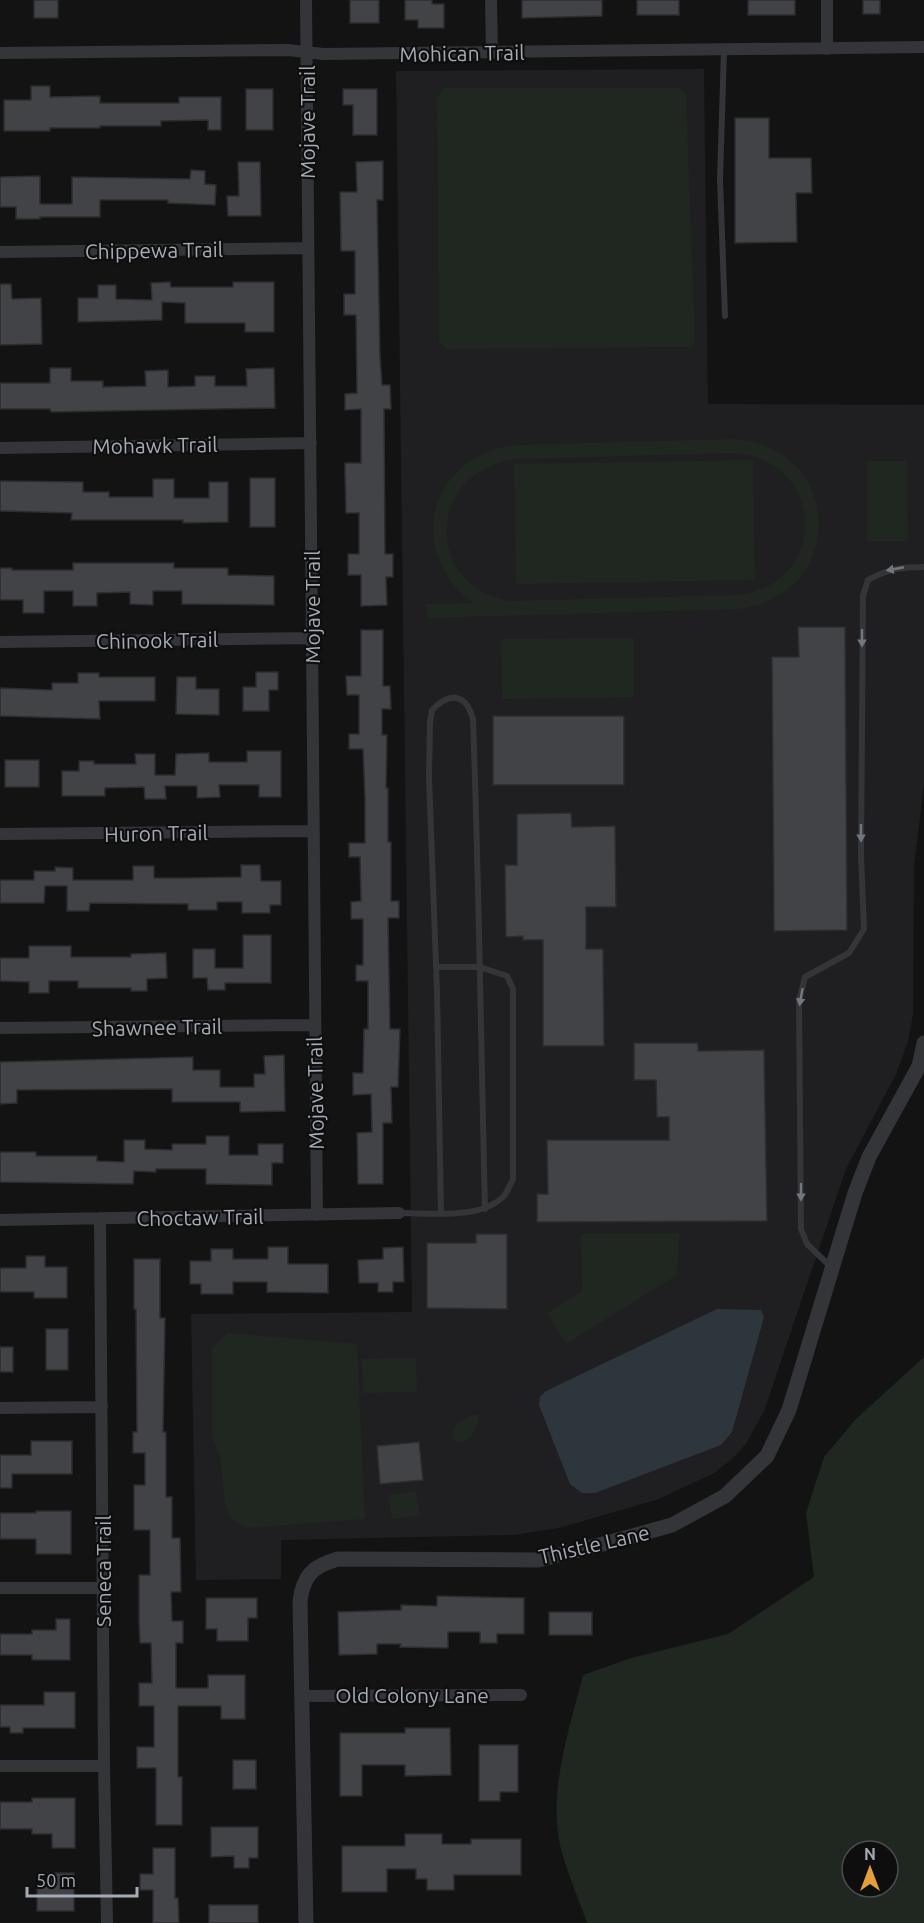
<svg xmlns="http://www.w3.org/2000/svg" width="924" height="1923" font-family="Ubuntu,sans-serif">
	<rect width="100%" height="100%" fill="#131314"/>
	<path fill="#1f1f21" d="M704,69L708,404L924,405V784L914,866L913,1014L908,1042L896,1074L846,1169L764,1411L746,1444L731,1460L714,1473L659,1499L559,1528L514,1535L281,1540V1579L196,1580L191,1314L412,1312L396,71Z"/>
	<path fill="#1f2720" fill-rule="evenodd" d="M444,88H678L686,94L695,342L689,347L446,349L439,341L437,97Z
		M731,439C844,443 850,597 737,609L427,618V604L473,603C404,552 429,455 515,445ZM732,453C826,457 831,585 737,595L509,601C422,584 427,471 516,459Z
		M753,460L755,580L516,584L514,464Z
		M867,461H907L908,541H867Z
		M634,638V697L502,699L501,639Z
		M679,1233L677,1275L566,1344L547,1313L582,1291L581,1234Z
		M228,1333L357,1344L365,1519L247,1528L231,1518L225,1504L220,1457L214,1441L212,1430V1347Z
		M924,1357V1923H587C579,1900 569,1877 562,1853C546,1796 569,1731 583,1675L631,1658L728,1634L814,1577L806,1513L824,1457L856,1419ZM852,1851H888V1887H852Z
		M416,1358L417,1392L363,1393L362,1359Z
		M472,1415H477L479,1419L471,1438L459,1443L453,1440C451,1425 460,1421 472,1415Z
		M416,1491L420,1515L392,1519L388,1495Z"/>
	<path fill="#2d363c" d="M717,1309L761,1310L764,1317L732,1432L721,1445L595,1493H582L570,1484L539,1405L540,1397L546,1391Z"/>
	<path fill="#424347" stroke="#2d2d30" stroke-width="1.5" d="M34,0H58V18H34Z
		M350,0H379V23H350Z
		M405,0H432V4H444V28H418V20H405Z
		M522,0H602V16L522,18Z
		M637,0H679V15H637Z
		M748,0H795V15H748Z
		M863,0H880V14H863Z
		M31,86H50V97L100,96V103H179V97H221V130H208V120L161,121V126H100V128H50V131H4V100H31Z
		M246,89H273V130H246Z
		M343,89H377V135H353V105H343Z
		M735,118H769V158H811L812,193H796L797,242L735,243Z
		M383,161V200H377L380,356L382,385H390L391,409H384L385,554H393V577H386L387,605L361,606V575H348V554H359V513H346L345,473V463H361V409L345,410V394L357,393L356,315H344V294H355V251H341L340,192H357L356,162Z
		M238,162H260L261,216H228L227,196H239Z
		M191,170L205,171V184L216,185L215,205L168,203V200H100V217H40V219H16V207H0V177L40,176V204H72V177L190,179Z
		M170,282L171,287H233V282H274V332H245V323H185V303L162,302V320L78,322V298H98V285H116V299L152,300L151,283Z
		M0,284H11L12,299L41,298L42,344L0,345Z
		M50,368H71V381H103V387L146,386L145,371L168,370V387L195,386V376H215V386H247L246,369L274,368L275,408L51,412L50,409H0V383H50Z
		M250,478H275V527H250Z
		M153,479H174V498H209V482H228V522L183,523V520H71L72,513L0,511V481L83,482V492H109V497H153Z
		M73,563H174V568H228V575L274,576V605L182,604V591H153V605L130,604V592L97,593V606H73V591H44V613H23V600H0V568H12V570H73Z
		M798,627H845L847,930L774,931L772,657H799Z
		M361,630H383V686H390L391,709H382V735H387L386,788H388V842H391V901H399V918H388L390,1029H400L398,1087H391L392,1123H383V1184H358L357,1133L372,1132L371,1094L353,1095V1073H363L364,1029H368V981H356V965H363V919H351V902L361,901L360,857H349V843H365V798L363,749H349V734H359V695H347L346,676H361Z
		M256,672H278V690H269V711H243V687H256Z
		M78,673H99V677H155V701H99L100,719L0,716V688L52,690V683H78Z
		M177,677H196V689H219V715L176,714Z
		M493,716H624V785H493Z
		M247,751H281V797H259V785H219L220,797L197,798V786H165L166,799H145L144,787L105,788V796H62V771H79V761H94V764H136L135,754H155V775H175L176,754L209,753V762H247Z
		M5,760H39V787H5Z
		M571,813L572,827L615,826L616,907H586V949H603L604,1046H543V940H523V936L506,937L505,865H517V814Z
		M241,865H260L261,881H281V905H270V913H242V902H217V910H188V904L90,903L89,911H67V886H45L44,903H0V880H34V871H55V867L73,868V880H133V866H154V878H188L241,877Z
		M243,935H271V983H225V990H208L207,978H193V949H215V968H243Z
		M29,946H71V957H131V954L166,953L167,978L147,979V991H131V988H78V981H49V993H29V982L0,981V958H29Z
		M634,1043H698V1051L764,1050L767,1221L537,1222V1194H548L547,1140H669V1117H657L656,1080H634Z
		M284,1055L285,1111L240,1112V1102H172V1089L17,1090V1103L0,1104V1062L193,1057V1070H220V1087H254V1074H265L264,1056Z
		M206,1136H229V1155H258V1144H283V1163H272V1185L206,1184V1169H156V1172L134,1171L133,1184L0,1182V1152H36V1156H97V1161L124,1162V1140H145V1149L172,1150V1144H206Z
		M476,1234H507V1309L427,1308V1243H476Z
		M268,1247H288V1264H328V1293L267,1292V1282H233V1294H201V1284H190V1261H211V1249H233V1259H268Z
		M403,1247L404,1282H393V1292H378V1283H359L358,1260L383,1259V1248Z
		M26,1256H45V1267H67V1298H34V1292H0V1268H26Z
		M134,1259H160V1318H165L163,1432H166V1497H172V1538H180L181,1592H171L172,1621H183V1643H176V1688H208V1675H245V1719H221V1706H178V1777H182V1825H156V1768H137V1747H154V1706H139V1683H152L151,1643H140L139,1621V1575H150V1530H134V1485H145V1453H133V1432H137L136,1309H134Z
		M46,1329H68V1370H46Z
		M0,1347H13V1372H0Z
		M31,1441H72V1474H12V1488H0V1455H31Z
		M419,1442L423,1480L380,1484L377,1446Z
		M36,1511H71V1554H36V1539H0V1513H36Z
		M437,1596L524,1598V1634H497V1643H480V1632H448V1648L400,1647L401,1644H377V1654L339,1655L338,1612L401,1610V1605L437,1606Z
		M206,1598H257V1618H248V1641H217V1629H206Z
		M549,1612H592V1635H549Z
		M56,1619H70V1660H32V1655H0V1634H32V1630H56Z
		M44,1692H75V1728H23V1733H10V1727H0V1705H44Z
		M405,1728H450L451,1775L405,1776V1765H362V1796H340V1733H405Z
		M479,1745H518V1792H500V1801H479Z
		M233,1760H256V1789H233Z
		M32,1798H75V1848H52V1834H32V1829H0V1802H32Z
		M211,1827H258V1858H249V1868H234V1856L211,1857Z
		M405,1834H442V1844H471V1839H521V1875H454V1890H427V1879H416V1869H387V1892H342V1846H405Z
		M153,1848H175V1898H178L179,1923H153V1890H140V1874H153Z
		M48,1873H74V1911H37V1886H48Z
		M209,1905H258V1923H209Z"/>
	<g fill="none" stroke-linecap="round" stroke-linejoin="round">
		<path stroke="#343539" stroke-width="6" d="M724,50L720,179L725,316
			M399,1213C430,1213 481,1220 504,1196C507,1192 510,1185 513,1179V989L507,976L480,967H436
			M441,1213L437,991L429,777L430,722L432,710C450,691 466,694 473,719C479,883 481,1046 485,1209
			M831,1267L807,1244L801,1229L799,1001L805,977L849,953L864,929L861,855L863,596L868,580C888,569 901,567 924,567"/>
		<path stroke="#343539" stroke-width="12" d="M306,0C312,405 312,810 317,1215
			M491,0L492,53
			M827,0V49
			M0,53L288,50L323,54L924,47
			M0,252L308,248
			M0,448L311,443
			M0,642L313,638
			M0,834L312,831
			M0,1028L314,1025
			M100,1218L104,1766L107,1923
			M0,1220L399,1213
			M0,1408L102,1407
			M0,1588H103
			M302,1696L521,1695
			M0,1766H104"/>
		<path stroke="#343539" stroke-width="15" d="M306,1923L300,1602C303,1575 313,1566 338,1559L538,1560L607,1543L672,1525L725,1496L767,1456L789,1410L855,1193L869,1157L919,1066L924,1043"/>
	</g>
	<defs><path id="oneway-solid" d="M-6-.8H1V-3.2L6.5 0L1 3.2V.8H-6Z" transform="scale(1.5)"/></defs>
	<g fill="#72767d">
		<use href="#oneway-solid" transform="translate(895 569) rotate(169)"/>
		<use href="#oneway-solid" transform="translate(862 638) rotate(90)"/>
		<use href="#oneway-solid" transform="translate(861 833) rotate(90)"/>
		<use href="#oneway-solid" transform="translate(801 997) rotate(100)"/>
		<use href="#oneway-solid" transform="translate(801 1192) rotate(90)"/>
	</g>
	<g text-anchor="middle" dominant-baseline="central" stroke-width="4.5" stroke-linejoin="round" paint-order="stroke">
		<g font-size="21" fill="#a5abb4" stroke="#0e0e0f">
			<text transform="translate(462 53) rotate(-1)">Mohican Trail</text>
			<text transform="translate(307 122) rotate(-90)">Mojave Trail</text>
			<text transform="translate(154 250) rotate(-1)">Chippewa Trail</text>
			<text transform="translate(155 445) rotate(-1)">Mohawk Trail</text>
			<text transform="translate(312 607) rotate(-90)">Mojave Trail</text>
			<text transform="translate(157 640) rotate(-1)">Chinook Trail</text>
			<text transform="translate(156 833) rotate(-1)">Huron Trail</text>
			<text transform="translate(157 1027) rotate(-1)">Shawnee Trail</text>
			<text transform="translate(315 1093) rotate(-91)">Mojave Trail</text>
			<text transform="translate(200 1217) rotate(-1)">Choctaw Trail</text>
			<text transform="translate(594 1544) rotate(-13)">Thistle Lane</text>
			<text transform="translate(103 1571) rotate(-90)">Seneca Trail</text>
			<text x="412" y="1695">Old Colony Lane</text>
		</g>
	</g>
	<g transform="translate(870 1869)"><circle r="28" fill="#0e0e0f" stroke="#4a4d51" stroke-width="1.5"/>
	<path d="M0-4.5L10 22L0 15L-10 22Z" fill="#e59f3a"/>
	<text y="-9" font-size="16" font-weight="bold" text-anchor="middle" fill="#a5abb4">N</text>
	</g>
	<path d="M27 1887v9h110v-9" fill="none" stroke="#a5abb4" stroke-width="3"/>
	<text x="36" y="1887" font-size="18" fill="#a5abb4" stroke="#0e0e0f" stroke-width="4.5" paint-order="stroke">50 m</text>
</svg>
